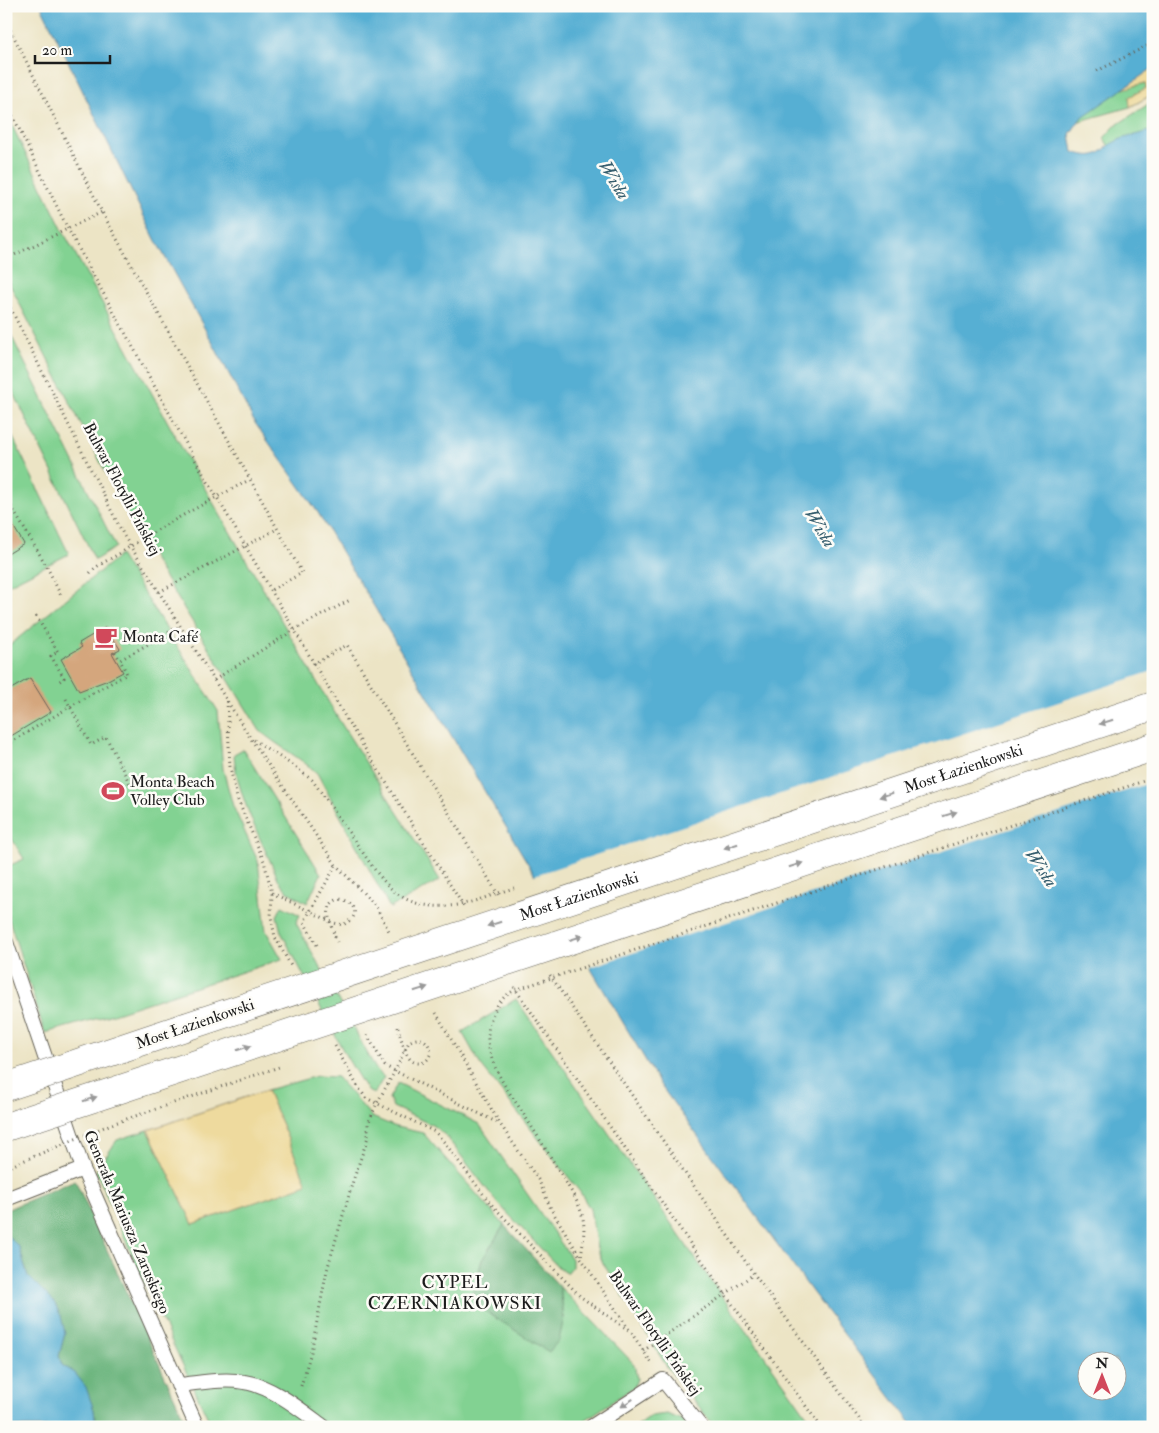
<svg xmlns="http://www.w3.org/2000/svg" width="1159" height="1433" font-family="'IM FELL Double Pica',serif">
	<rect width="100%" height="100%" fill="#fdfcf7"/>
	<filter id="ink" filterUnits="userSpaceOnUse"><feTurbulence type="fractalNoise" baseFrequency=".02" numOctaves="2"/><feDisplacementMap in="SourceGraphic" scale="10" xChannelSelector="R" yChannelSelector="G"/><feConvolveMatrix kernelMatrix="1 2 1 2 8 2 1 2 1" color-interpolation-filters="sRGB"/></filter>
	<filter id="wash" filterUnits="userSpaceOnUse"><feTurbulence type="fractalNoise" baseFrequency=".0096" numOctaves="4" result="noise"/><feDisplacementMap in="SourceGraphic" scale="20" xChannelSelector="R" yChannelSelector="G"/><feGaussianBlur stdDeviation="1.12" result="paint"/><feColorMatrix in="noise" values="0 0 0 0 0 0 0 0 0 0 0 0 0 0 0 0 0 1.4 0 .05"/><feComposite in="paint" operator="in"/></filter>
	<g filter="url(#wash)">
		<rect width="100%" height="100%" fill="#ece4c5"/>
		<path fill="#82d292" stroke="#4f7757" d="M1153,62V94L1130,107L1066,125Z
			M1153,101V146L1119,140L1109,147L1104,138L1115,126Z
			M6,113L64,233L189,461L339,720L440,880L390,908L317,773C299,757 278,746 260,731L133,526L6,277Z
			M6,325L116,547L95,560L6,377Z
			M6,423L69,554L6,586Z
			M120,555L218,711L223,769L233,806L258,861L266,931L282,959L113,1014L45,1033L6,910V867L24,859L6,829V648Z
			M243,749L321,874L307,903L288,892L279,881C263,843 236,795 234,754Z
			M282,906L300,915L296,923L377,1071L384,1077L374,1094L367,1091L346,1056L281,932L277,916Z
			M516,999L704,1271L815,1427H715L667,1367L603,1263L597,1248L590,1209L580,1192L480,1064L462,1032Z
			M317,1076L337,1077L372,1117L396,1127L423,1133L504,1225L482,1260L472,1296L564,1318L560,1287L634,1364L637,1379L634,1387L575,1427H212L140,1274L96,1171L117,1140L148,1130L193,1224L307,1184L267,1090Z
			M398,1083L479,1124L572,1259V1267L567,1273L560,1269L496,1201L445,1135L432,1125L393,1107L389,1098Z
			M667,1414L682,1420L691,1427H634L651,1416Z"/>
		<path fill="#69b47c" stroke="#42684c" d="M75,1180L188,1427H96L94,1410L75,1373L62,1365L59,1356L65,1333L36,1285L28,1276L19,1247L6,1234V1210Z
			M504,1225L560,1287L564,1318L559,1340L549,1352L480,1308L472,1296L482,1260Z"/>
		<path fill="#eeda9e" stroke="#857b5d" d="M1153,62V94L1130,107L1129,97L1146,88L1145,83L1080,101Z
			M267,1090L307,1184L193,1224L148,1130Z"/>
		<path fill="#56afd3" stroke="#396678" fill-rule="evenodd" d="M41,6H1153V68L1081,118L1070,134L1073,152C1104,162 1098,148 1121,139C1130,136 1140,134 1149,131L1153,132V1427H914L813,1293L661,1086L317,511L255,423L211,340L155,239ZM1086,1360H1116V1390H1086Z
			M6,1234L19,1247L28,1276L54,1302L61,1316L65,1333L59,1356L62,1365L75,1373L86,1387L94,1410L96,1427H6Z"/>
		<path fill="#ece4c5" d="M1153,671V782L587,968L532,876Z"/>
		<g id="blocks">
			<path fill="#d4a67d" d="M6,514L24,544L6,555Z
				M106,627L120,649L112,653L123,672L108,680L79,691L61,659L82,647L79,643Z
				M30,678L51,712L6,739V692Z"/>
		</g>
	</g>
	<g filter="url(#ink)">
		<use href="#blocks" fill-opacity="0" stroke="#656257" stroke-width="1"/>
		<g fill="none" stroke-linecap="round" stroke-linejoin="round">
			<defs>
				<path id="service" d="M6,942L83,1169L197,1427
					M6,1199L83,1169
					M178,1385C200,1383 223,1378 244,1382C272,1386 301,1410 324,1427
					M591,1427L663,1380L701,1427"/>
				<path id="primary" d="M69,1066L185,1027
					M6,1127L27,1120"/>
			</defs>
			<use href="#service" stroke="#656257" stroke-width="16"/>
			<use href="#primary" stroke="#656257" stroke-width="29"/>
			<path stroke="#656257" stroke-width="3" stroke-dasharray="1 4" stroke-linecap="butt" d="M6,21L102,212L302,573L271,590
				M1097,71L1153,43
				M6,102L68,229L194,458L347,720L464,907
				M6,259L102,212
				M6,299L124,536L251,739L336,865L375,905L389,931
				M6,498L46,565L61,596
				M90,573C99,563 110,560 122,552C162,525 206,503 249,480
				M159,592L277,529
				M36,616L58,652L51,656L64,678L57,683
				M115,652L120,660L180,626
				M313,664L347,645L499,896
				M214,680L294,630L350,600
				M66,699L91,745L106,737L137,798
				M227,701L230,767L237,798L264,861L272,893L271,917L275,937L291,966
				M254,740L295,767L312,780L326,799
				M6,745L93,693
				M272,893L334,923L343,925L352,919
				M335,937L337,942
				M317,945L304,922L336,865
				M550,975L754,1274L865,1427
				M514,987L725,1294L821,1427
				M436,1013L500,1124L539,1181L551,1209L581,1258L653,1365
				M398,1027L400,1035
				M367,1035L385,1066L500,1124
				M335,1046L358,1087L366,1098L435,1132L445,1143L490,1203L581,1297L628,1330
				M574,1196C588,1222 584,1230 581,1258
				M643,1351L754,1274
				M301,1386L311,1352L327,1270L353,1181L368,1137V1124L377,1103L395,1071L409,1042C420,1035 429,1040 431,1053"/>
			<use href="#service" stroke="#fff" stroke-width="14"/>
			<use href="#primary" stroke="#fff" stroke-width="28"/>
			<defs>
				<g id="primary-bridge">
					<path id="s1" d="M185,1027L1153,706"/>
					<path d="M6,1087L69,1066"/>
					<path d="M27,1120L1153,747"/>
				</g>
			</defs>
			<use href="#primary-bridge" stroke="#656257" stroke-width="29" stroke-linecap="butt"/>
			<path stroke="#656257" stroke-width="3" stroke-dasharray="1 4" stroke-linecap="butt" d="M93,693L127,674L120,660
				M326,799C338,816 349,833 361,850C385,885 400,909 448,906C470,905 493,894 514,888
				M335,937C331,924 321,905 339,899C350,900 359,909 352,919
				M400,1035C404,1046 407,1068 424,1062C428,1060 429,1057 431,1053
				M6,1168L109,1125L279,1067
				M574,1196C559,1171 544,1146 528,1121C509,1090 475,1053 493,1014C498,1002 504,996 515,990L1153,778"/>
			<use href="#primary-bridge" stroke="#fff" stroke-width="28"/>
		</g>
		<defs><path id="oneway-solid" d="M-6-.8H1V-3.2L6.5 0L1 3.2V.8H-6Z" transform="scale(1.25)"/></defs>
		<g fill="#999">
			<use href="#oneway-solid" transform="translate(1106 722) rotate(162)"/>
			<use href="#oneway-solid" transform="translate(886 795) rotate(162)"/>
			<use href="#oneway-solid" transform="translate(950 814) rotate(-18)"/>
			<use href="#oneway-solid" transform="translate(731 846) rotate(162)"/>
			<use href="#oneway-solid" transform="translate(796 865) rotate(-18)"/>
			<use href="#oneway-solid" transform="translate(494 924) rotate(162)"/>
			<use href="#oneway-solid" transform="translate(576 938) rotate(-18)"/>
			<use href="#oneway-solid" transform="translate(421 989) rotate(-18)"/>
			<use href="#oneway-solid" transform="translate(244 1048) rotate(-18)"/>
			<use href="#oneway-solid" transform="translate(90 1099) rotate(-18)"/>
			<use href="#oneway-solid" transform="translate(627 1403) rotate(147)"/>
		</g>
	</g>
	<defs>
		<symbol id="cafe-bare" viewBox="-9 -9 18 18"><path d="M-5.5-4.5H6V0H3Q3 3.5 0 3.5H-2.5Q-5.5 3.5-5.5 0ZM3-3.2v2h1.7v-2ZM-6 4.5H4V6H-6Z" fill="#d1495b" stroke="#fdfcf7" stroke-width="2.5" paint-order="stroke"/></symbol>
		<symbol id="stadium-bare" viewBox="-9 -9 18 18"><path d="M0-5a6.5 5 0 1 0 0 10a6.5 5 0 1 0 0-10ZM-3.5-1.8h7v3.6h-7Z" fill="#d1495b" stroke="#fdfcf7" stroke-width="2.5" paint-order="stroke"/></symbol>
	</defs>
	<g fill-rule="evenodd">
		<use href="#cafe-bare" x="90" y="621" width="32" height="32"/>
		<use href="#stadium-bare" x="97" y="775" width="32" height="32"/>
	</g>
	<g text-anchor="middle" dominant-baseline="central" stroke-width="5" stroke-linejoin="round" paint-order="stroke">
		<g font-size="16" fill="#1c1c1c" stroke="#fdfcf7">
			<text transform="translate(122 489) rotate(62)">Bulwar Flotylli Pińskiej</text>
			<text stroke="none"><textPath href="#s1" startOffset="820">Most Łazienkowski</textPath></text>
			<text stroke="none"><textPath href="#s1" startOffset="415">Most Łazienkowski</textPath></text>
			<text transform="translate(195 1024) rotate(-19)">Most Łazienkowski</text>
			<text transform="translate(127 1222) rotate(67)">Generała Mariusza Zaruskiego</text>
			<text transform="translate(655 1333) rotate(55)">Bulwar Flotylli Pińskiej</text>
		</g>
		<g font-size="16" fill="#1c1c1c" stroke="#fdfcf7" text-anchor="start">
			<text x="122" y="637">Monta Café</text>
			<text x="130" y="782">Monta Beach<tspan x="130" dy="18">Volley Club</tspan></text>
		</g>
		<g font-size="18" font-style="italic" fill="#365e6e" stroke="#fdfcf7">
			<text transform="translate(614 180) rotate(59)">Wisła</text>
			<text transform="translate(820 528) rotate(59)">Wisła</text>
			<text transform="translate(1041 868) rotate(56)">Wisła</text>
		</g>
		<g font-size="18" letter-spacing="1" fill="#1c1c1c" stroke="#fdfcf7">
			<text x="455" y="1282">CYPEL<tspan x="455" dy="21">CZERNIAKOWSKI</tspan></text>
		</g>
	</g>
	<rect width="1159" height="1433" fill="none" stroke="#fdfcf7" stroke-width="25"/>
	<g transform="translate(1102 1376)"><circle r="24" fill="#fdfcf7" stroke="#a3a29f"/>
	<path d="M0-4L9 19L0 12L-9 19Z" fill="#d1495b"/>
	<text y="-8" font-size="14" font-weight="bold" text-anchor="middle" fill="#1c1c1c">N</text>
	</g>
	<path d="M35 55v8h75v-8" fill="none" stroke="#1c1c1c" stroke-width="2.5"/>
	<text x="42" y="55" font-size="15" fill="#1c1c1c" stroke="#fdfcf7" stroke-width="4" paint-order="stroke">20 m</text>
</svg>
